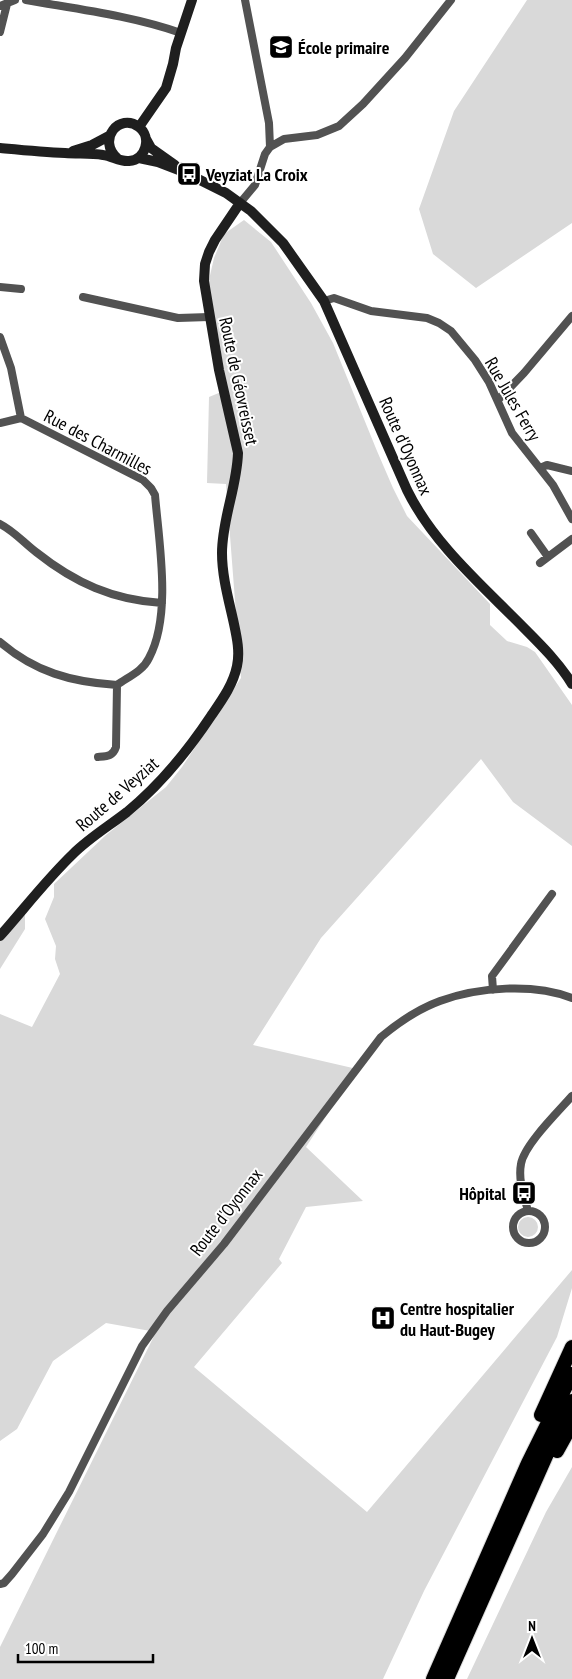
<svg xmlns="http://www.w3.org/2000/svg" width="572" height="1679" font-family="'PT Sans Narrow',sans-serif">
	<rect width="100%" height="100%" fill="#fff"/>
	<path fill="#d9d9d9" d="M527,0H572V223L476,288L433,254L419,209L454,111Z
		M244,220L271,242L311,303L333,343L377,451L393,488L407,516L490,604V625L507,641L527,647L535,652L572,705V846L513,802L481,759L321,938L253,1045L357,1069L306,1147L363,1201L306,1207L279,1259L282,1263L194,1367L367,1512L572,1270V1288L557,1337L424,1591L383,1679H0V1647L156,1332L106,1323L53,1361L17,1429L0,1441V1014L32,1027L60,974L55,959L56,946L45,919L54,897V884L106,835L166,787L182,767L241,678L226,484L207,483L209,397L226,390L219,340L208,284L214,258L224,234Z
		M25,909V929L0,969V928Z
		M518 1227a10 10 0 1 1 20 0a10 10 0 1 1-20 0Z
		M572,1467V1679H467L546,1512Z"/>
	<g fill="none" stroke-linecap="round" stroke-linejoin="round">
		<defs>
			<path id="highway" d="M541,1415L572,1347
				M557,1451L572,1424
				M433,1679L528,1463L572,1374
				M447,1679L547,1454L572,1401"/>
		</defs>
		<use href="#highway" stroke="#dbdbdb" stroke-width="16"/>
		<path stroke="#525252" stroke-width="8" d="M26,0C77,9 133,16 181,33
			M245,0L269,123L270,147
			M0,6L15,0
			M0,32L7,4
			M240,203L255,185L265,154L270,147L284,139L317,135L339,126L363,104L405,58L451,0
			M0,287L21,289
			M83,297L178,318L209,317
			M324,301L334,298L371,311L427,318L439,323L451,331L475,360L489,382L512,433L553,485L572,519
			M0,337L11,368L21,418L143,480L151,488L155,495C159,543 172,615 149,658C143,671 128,677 117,685C71,682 35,672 0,642
			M498,400L524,373L572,316
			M0,423L21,418
			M540,468L547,465L572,471
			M0,524C14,531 24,543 36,552C75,583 113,600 162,603
			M531,533L548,557
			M540,563L572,539
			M98,757C108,756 113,756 116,747L117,685
			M493,990L492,976L552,894
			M513 1227a16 16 0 1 1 32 0a16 16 0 1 1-32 0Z
			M528,1211C524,1196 518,1180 521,1164C524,1145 558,1112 572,1096
			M0,1584L4,1583L12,1574L43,1534L69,1492L142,1346L167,1311L224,1244L381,1037C399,1022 418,1009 440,1001C478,987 534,983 572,998"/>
		<path stroke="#1f1f1f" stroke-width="10" d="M139,127L166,88L173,64L176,48L192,0
			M146,139L151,148L175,165
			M0,148C22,150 43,152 65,153C78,154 91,153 103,155C112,156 120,162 129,161C146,160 152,137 139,127C119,112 97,140 117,158
			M73,151L92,145L109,136
			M139,158L158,162L184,172L226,193L251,211L283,243L324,301L407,490C434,545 483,586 525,629C542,646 559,663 572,684
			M0,936C24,909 47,879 73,854C89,838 109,826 127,812C160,785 187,752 211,716C222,700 233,685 237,666C240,652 237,638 234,624C229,601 222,577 222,553C222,519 237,487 238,453L219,370L204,281L205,264L209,252L215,240L240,203"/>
		<use href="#highway" stroke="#000" stroke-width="14"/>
	</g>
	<defs>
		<symbol id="school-square" viewBox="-11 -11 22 22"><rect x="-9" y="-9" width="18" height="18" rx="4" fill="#000" stroke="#fff"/><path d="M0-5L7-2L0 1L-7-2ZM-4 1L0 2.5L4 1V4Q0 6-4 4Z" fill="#fff"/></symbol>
		<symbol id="bus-square" viewBox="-11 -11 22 22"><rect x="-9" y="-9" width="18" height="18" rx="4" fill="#000" stroke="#fff"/><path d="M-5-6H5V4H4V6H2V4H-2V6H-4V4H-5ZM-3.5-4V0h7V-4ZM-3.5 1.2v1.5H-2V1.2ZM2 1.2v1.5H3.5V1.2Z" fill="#fff"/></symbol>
		<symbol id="hospital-square" viewBox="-11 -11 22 22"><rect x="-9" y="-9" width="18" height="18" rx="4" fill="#000" stroke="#fff"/><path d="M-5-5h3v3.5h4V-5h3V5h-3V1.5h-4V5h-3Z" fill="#fff"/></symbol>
	</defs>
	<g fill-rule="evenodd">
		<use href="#school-square" x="267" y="33" width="28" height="28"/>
		<use href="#bus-square" x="175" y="160" width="28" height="28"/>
		<use href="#bus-square" x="510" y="1179" width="28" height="28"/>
		<use href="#hospital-square" x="369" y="1304" width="28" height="28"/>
	</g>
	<g text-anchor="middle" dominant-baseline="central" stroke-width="4" stroke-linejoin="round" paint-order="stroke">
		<g font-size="18" font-weight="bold" fill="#000" stroke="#fff" text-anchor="start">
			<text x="298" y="47">École primaire</text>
			<text x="206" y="174">Veyziat La Croix</text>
			<text x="506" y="1193" text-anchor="end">Hôpital</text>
			<text x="400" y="1308">Centre hospitalier<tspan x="400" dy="21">du Haut-Bugey</tspan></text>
		</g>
		<g font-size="18" fill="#000" stroke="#fff">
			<text transform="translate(239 381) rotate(78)">Route de Géovreisset</text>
			<text transform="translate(513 399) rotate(60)">Rue Jules Ferry</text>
			<text transform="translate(98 442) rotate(28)">Rue des Charmilles</text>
			<text transform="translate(406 446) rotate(66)">Route d'Oyonnax</text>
			<text transform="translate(117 794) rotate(-41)">Route de Veyziat</text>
			<text transform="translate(226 1212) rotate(-52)">Route d'Oyonnax</text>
		</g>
	</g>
	<g transform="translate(532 1639)" stroke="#ffffff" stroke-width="4" paint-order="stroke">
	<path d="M0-4L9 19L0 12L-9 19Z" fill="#000000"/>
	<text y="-8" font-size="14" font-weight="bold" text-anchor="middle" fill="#000000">N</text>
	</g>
	<path d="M18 1654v8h135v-8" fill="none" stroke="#000000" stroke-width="2.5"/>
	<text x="25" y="1654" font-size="15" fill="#000000" stroke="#ffffff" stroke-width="4" paint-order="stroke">100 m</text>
</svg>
